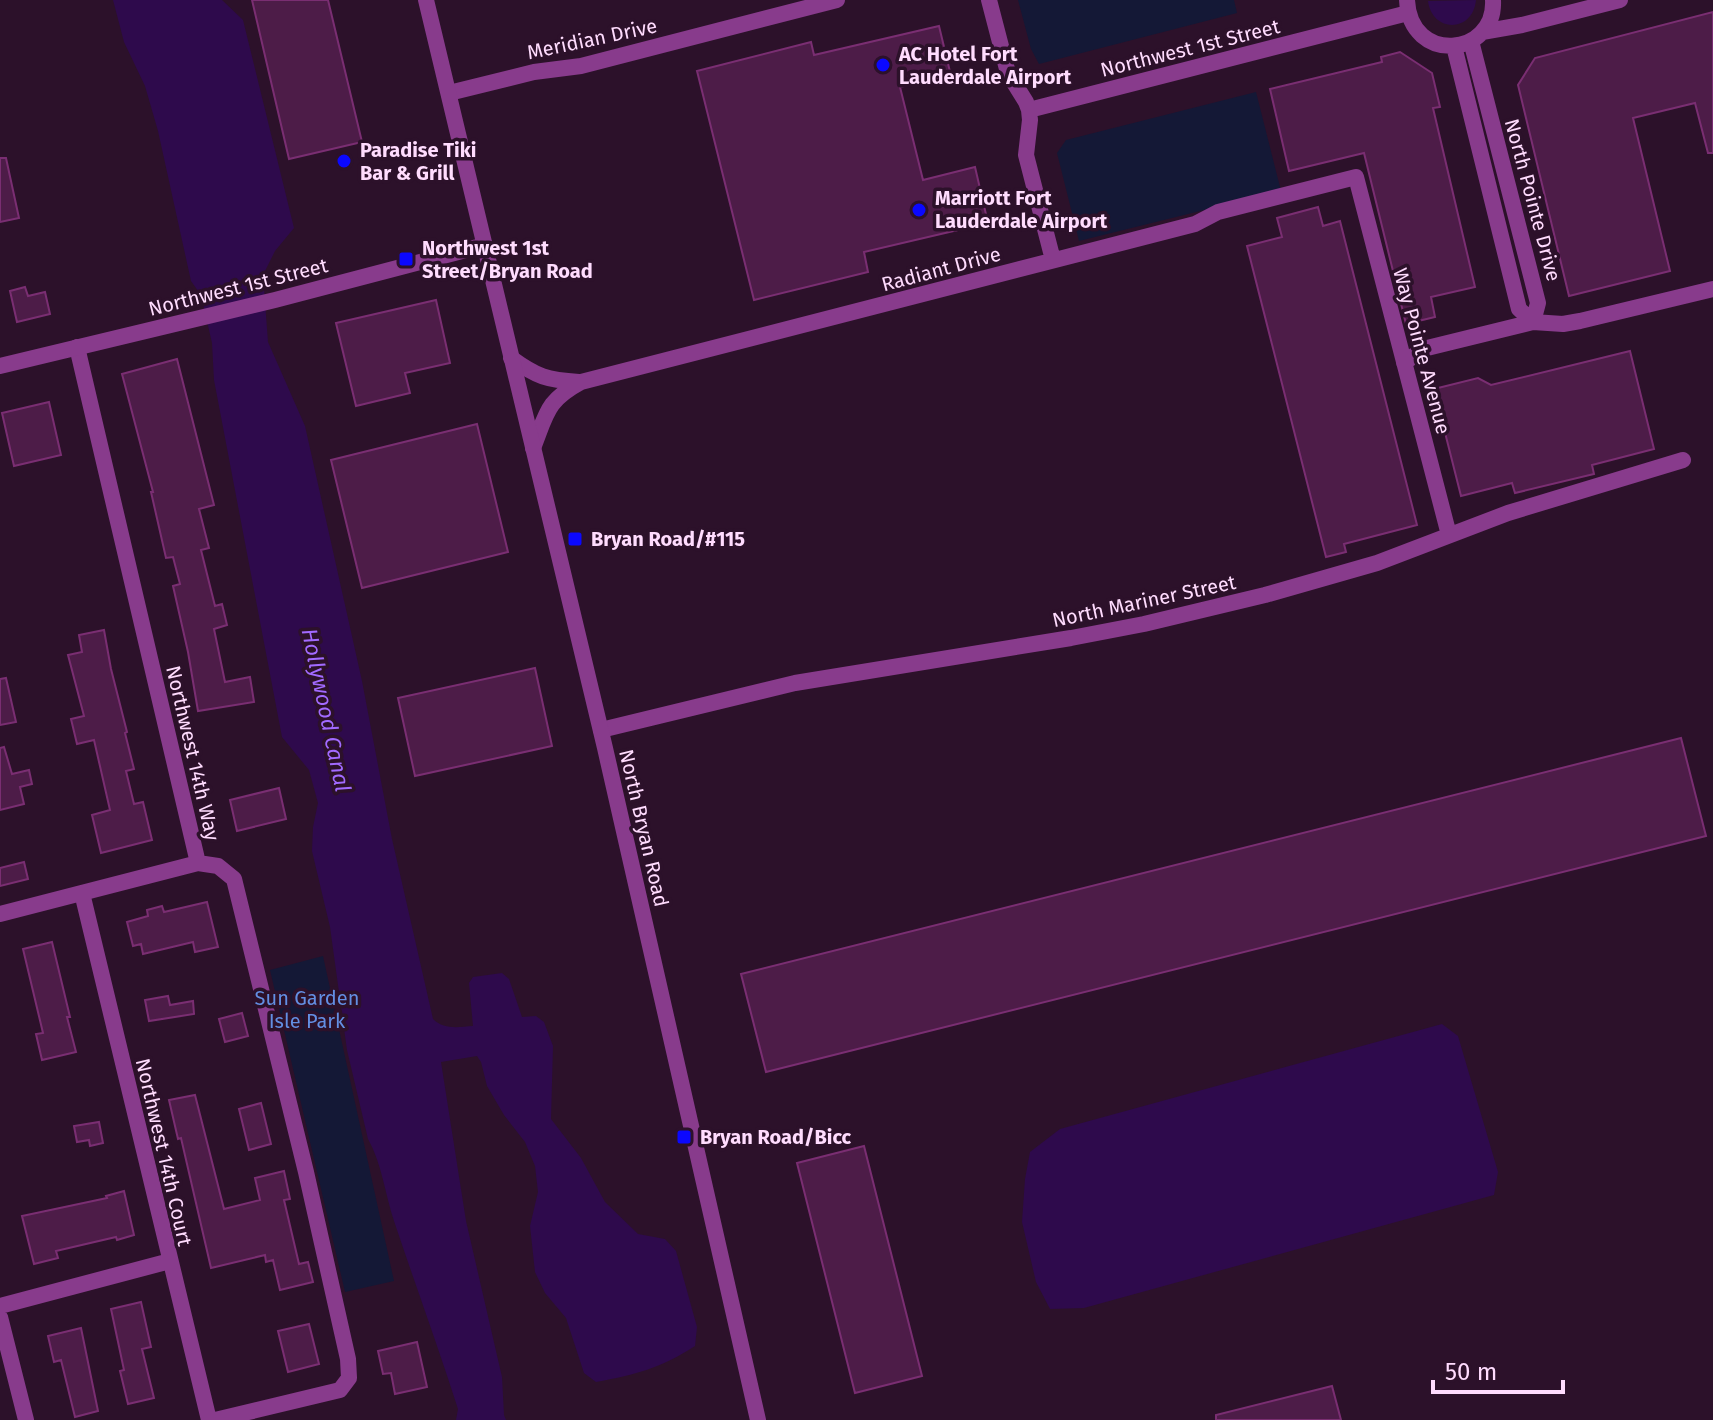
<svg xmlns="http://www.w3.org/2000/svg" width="1713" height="1420" font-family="'Fira Sans',sans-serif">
	<rect width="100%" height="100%" fill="#2c112a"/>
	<path fill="#141836" d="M1018,0H1234L1237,13L1039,64L1031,49Z
		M1256,92L1281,191L1079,241L1057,153L1066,140Z
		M323,956L394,1281L345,1292L270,970Z"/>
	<path fill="#2e0a4c" d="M113,0H222L243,20L294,228L275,251L263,275L268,342L305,426L362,681L392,839L433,1019C444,1030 459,1027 473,1026L469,983L473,977L502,973L509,979L522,1017L536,1016L544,1022L553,1046L551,1119L581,1158L605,1202L638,1234L665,1239L676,1251L697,1327L695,1346C661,1368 635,1375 596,1382L584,1373L566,1318L545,1293L535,1272L530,1226L538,1192L535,1166L525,1142L504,1115L487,1086L481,1062L477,1056L441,1062L466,1221L502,1377L504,1415L506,1420H456L458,1409C438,1346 415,1284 394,1221C385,1194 382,1164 368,1139L347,1050L330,927L312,851L313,827L318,803L309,770L282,737L214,380L212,343L201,295L191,281L158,131L145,86L124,42Z
		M1476,0C1473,33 1432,33 1428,1Z
		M1442,1024L1458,1036L1498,1172L1494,1195L1084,1308L1050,1309L1036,1282L1022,1222L1025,1179L1030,1152L1060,1129Z"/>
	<path fill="#4d1c48" stroke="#7a2e72" stroke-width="2" d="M252,0H328L362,142L289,159Z
		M1713,12V153H1708L1695,103L1633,118L1670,271L1569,296L1518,85L1535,58Z
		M939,26L951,76L900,87L923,180L975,167L988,223L864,252L868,272L754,300L697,71L811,42L814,55Z
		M1400,52L1432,73L1440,107L1433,108L1475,287L1431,297L1435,317L1406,324L1364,153L1289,171L1270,89L1382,62L1381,57Z
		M0,158H6L19,218L0,222Z
		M1318,207L1323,226L1340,221L1417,525L1344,544L1346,552L1326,557L1247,246L1282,237L1277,218Z
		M25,287L28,296L45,292L50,314L17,322L10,291Z
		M436,300L450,363L405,373L410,393L356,406L336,323Z
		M1630,351L1654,449L1592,465L1594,474L1515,493L1512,483L1461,496L1434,389L1478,378L1491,385Z
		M177,359L214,505L199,509L209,548L201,550L215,606L222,604L227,625L214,629L225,682L250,677L254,702L198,711L188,652L173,586L180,584L173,557L166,558L151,492H153L122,374Z
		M49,402L61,455L14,466L2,413Z
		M477,424L508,552L362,588L331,460Z
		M104,630L111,669L127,732L125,733L134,769L126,771L134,804L143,802L152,840L101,853L92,815L110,810L94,740L77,744L71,719L84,716L68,655L82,652L79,635Z
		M535,668L552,746L415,776L398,698Z
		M6,678L16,722L0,725V679Z
		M1681,738L1706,836L766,1072L741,974Z
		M4,747L12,774L29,770L32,784L20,787L24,804L0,810V748Z
		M279,788L286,819L237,831L230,800Z
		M24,862L28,879L0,886V868Z
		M207,902L218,947L195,952L193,942L143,954L141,944L133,946L127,922L148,916L147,910L162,906L164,912Z
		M52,942L70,1017H67L76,1052L42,1060L36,1034L43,1033L23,949Z
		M168,996L170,1005L193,1001L194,1014L149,1021L145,1000Z
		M242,1013L248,1036L225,1042L219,1019Z
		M195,1095L224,1209L260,1200L255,1178L284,1171L290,1199L284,1200L299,1264L308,1262L313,1282L280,1290L273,1260L266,1262L265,1255L211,1268L181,1138L178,1139L169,1100Z
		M261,1103L271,1144L249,1150L239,1109Z
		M99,1122L103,1143L90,1146L89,1140L77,1142L74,1126Z
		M864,1146L922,1376L855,1393L797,1163Z
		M124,1191L134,1235L117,1240L116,1237L56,1251L58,1258L34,1264L22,1216L107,1198L106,1196Z
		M141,1302L151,1347L142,1349L154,1398L128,1404L120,1371L124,1370L111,1309Z
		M309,1324L319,1364L288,1372L278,1331Z
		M81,1328L98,1411L75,1417L61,1360L54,1362L48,1336Z
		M417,1342L427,1387L395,1394L391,1373L383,1374L378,1351Z
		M1332,1386L1341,1420H1216V1415Z"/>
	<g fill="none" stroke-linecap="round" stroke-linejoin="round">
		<path stroke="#883b8c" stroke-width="16" d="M989,0L1008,73L1026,102L1029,110L1030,120L1026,155L1053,260
			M1407,0C1410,65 1496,57 1493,0
			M1482,32L1522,25L1620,0
			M1471,41L1538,303L1533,322
			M1454,46L1519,309L1533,322
			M449,93L534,72L581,66L837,0
			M1029,110L1408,13
			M77,347L198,863L218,866L234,879L306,1172L348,1359L349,1378L340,1390L215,1420
			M511,358C537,377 547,380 579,382
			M1404,363L1423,349L1533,322L1563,324L1580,321L1713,289
			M533,448C547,413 546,401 581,382L1195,224L1218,212L1356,177L1449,535
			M601,730L795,683L1071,638L1144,624L1265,595L1377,563L1508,513L1683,460
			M82,893L209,1420
			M0,914L198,863
			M0,1306L170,1261
			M0,1317L26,1420"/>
		<path stroke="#883b8c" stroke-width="16" d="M426,0L605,748L758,1420
			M0,366L275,300L485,245"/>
	</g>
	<g fill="#0b08ff" stroke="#2c112a" stroke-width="3">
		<circle cx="883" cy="65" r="8"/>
		<circle cx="344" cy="161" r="8"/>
		<circle cx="919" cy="210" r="8"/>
		<rect x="398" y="251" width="16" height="16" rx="4"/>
		<rect x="567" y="531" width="16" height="16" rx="4"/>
		<rect x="676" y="1129" width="16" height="16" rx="4"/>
	</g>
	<g text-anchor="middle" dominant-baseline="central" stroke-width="7" stroke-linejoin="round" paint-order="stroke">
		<g font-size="20" fill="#ffdcfe" stroke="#2c112a">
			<text transform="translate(592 39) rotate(-12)">Meridian Drive</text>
			<text transform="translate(1190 48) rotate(-14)">Northwest 1st Street</text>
			<text transform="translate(1533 200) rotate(75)">North Pointe Drive</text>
			<text transform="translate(941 269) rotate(-15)">Radiant Drive</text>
			<text transform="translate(238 287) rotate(-14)">Northwest 1st Street</text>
			<text transform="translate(1422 351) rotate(75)">Way Pointe Avenue</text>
			<text transform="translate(1144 601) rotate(-12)">North Mariner Street</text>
			<text transform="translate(193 753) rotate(77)">Northwest 14th Way</text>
			<text transform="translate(644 828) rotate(77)">North Bryan Road</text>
			<text transform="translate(164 1152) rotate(77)">Northwest 14th Court</text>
		</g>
		<g font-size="20" font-weight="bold" fill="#ffdcfe" stroke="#2c112a" text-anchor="start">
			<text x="899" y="54">AC Hotel Fort<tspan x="899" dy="23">Lauderdale Airport</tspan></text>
			<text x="360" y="150">Paradise Tiki<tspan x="360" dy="23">Bar &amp; Grill</tspan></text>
			<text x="935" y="198">Marriott Fort<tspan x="935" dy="23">Lauderdale Airport</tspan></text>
			<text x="422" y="248">Northwest 1st<tspan x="422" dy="23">Street/Bryan Road</tspan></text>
			<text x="591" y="539">Bryan Road/#115</text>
			<text x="700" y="1137">Bryan Road/Bicc</text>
		</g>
		<g font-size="20" fill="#638fe3" stroke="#2c112a">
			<text x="307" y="998">Sun Garden<tspan x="307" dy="23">Isle Park</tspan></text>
		</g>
		<g font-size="22" font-style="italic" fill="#a26aff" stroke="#2c112a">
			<text transform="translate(326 710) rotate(78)">Hollywood Canal</text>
		</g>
	</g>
	<path d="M1433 1380v12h130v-12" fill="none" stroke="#ffdcfe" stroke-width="4"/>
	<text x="1445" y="1380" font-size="24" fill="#ffdcfe" stroke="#2c112a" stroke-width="6" paint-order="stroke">50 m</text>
</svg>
